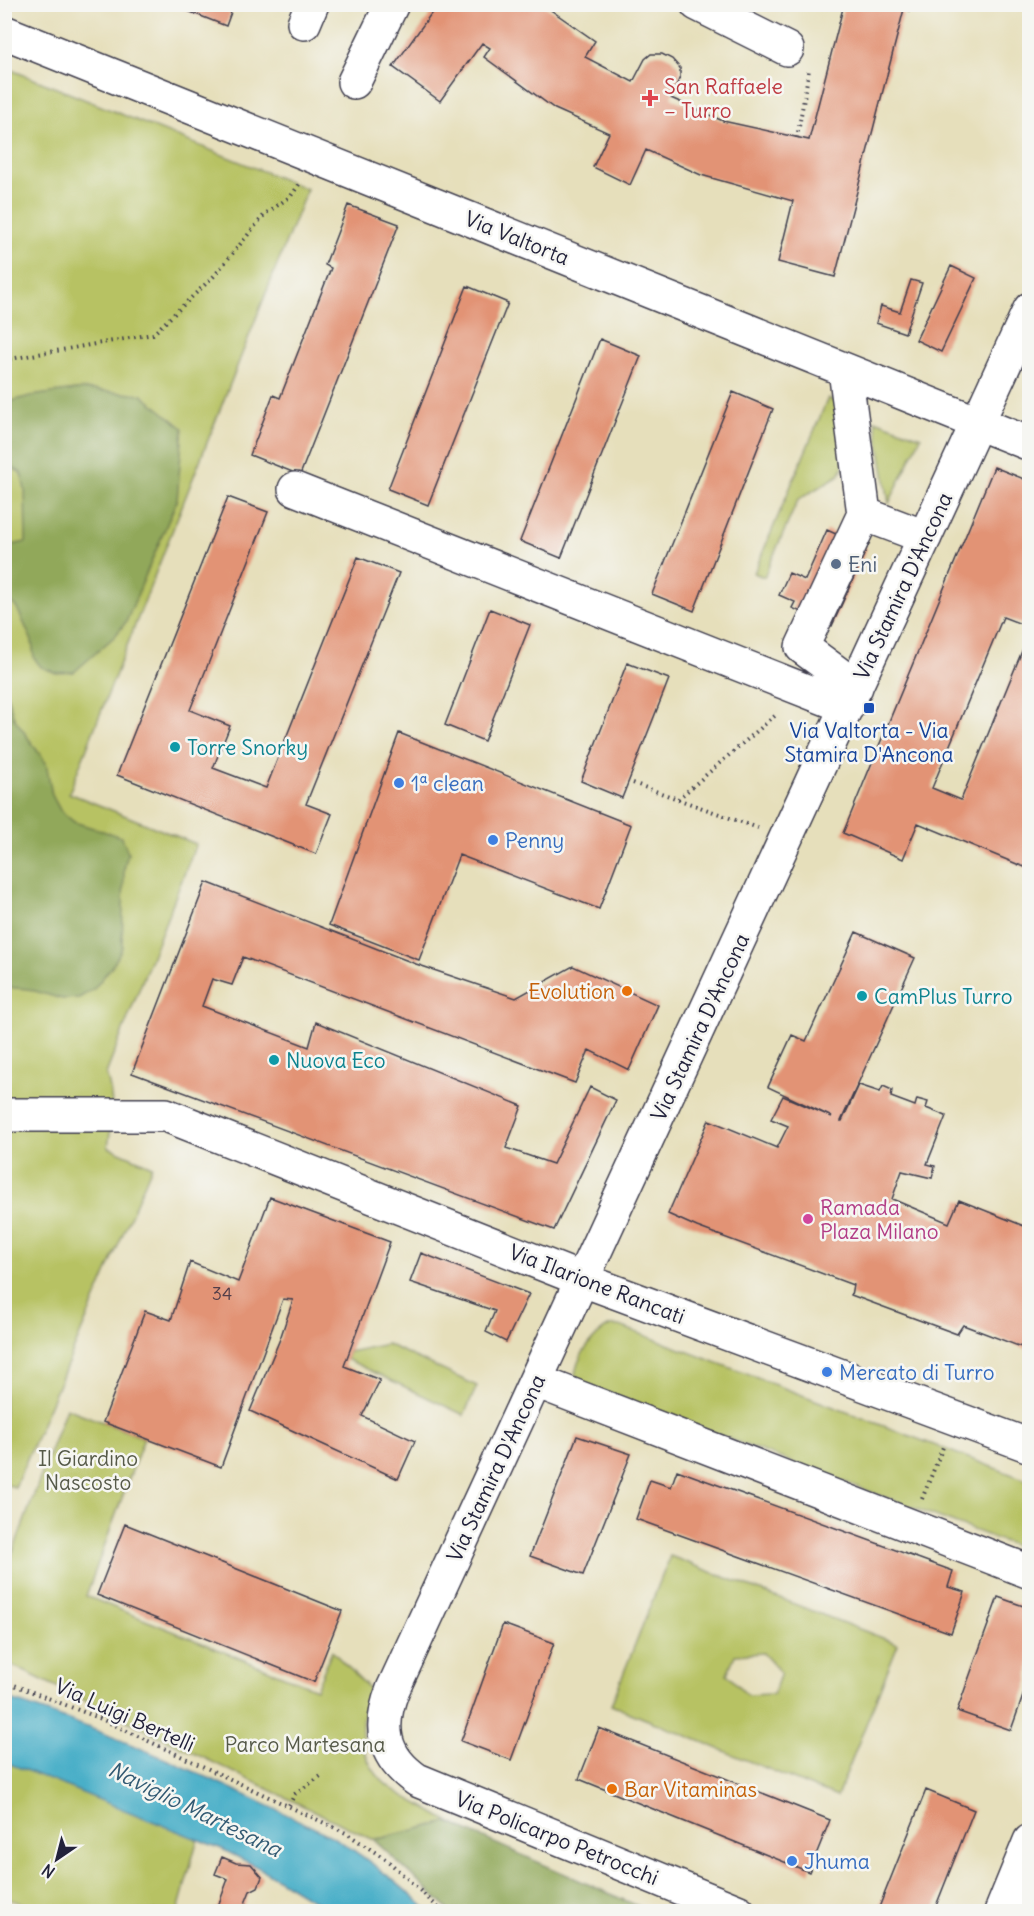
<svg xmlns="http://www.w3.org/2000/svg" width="1034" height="1916" font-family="Delius,sans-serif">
	<rect width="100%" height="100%" fill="#f6f6f2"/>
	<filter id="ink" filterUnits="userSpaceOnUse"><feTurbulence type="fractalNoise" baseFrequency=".0167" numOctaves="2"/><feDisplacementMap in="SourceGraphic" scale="12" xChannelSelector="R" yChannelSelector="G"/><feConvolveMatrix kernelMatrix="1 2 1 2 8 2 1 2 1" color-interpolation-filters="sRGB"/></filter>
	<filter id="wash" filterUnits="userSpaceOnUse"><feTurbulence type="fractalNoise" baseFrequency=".008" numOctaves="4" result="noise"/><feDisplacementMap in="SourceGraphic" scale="24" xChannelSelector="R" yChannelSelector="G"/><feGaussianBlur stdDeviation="1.35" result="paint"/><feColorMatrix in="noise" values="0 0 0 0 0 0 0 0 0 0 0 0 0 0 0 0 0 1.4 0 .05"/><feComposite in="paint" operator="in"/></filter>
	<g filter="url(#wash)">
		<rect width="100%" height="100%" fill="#e6dfbb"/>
		<path fill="#b7c264" stroke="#6c7250" stroke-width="1.5" fill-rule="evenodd" d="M4,67L307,189L69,793L196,844L106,1074C115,1099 112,1122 108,1147L152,1166L15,1487L4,1484Z
			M828,398L844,405L851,449L839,475L798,500L764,577L754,573Z
			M875,420L921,437L889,503Z
			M610,1326H620L1029,1481V1551L580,1383L575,1378C575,1358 593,1335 610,1326Z
			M387,1344L477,1386L464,1415L346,1359L349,1352Z
			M66,1408L144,1438L86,1596L316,1689L332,1651L370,1689C359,1719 357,1750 378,1776C388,1789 406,1797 420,1805C491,1848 572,1878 649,1911H450L374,1840L5,1662L4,1576Z
			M670,1556L898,1644L837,1797L611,1705ZM763,1653L781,1673L773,1694L747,1695L727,1674L735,1655Z
			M4,1758L199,1834L178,1911H45L5,1898Z"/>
		<path fill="#91a85a" stroke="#5a654a" stroke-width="1.5" d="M83,389L142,395L183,428L177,500L126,622L115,636L74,672L56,673L41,667L34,658L32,641L17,608L5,597V549L8,546L26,542L25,490L21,473L5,463V403L30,396Z
			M4,686L14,718L46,763L52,795L60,810L74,822L122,837L128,853L124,869L122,947L115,962L94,989L79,998L62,999L28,989L5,987Z
			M447,1822L649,1911H450L374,1840Z"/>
		<path fill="#49afc8" stroke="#366882" stroke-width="1.5" d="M5,1698C117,1734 225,1784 331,1836C367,1857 398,1883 429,1911H330L261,1869L222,1849L5,1762Z"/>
		<g id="blocks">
			<path fill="#e29374" d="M170,4H234L226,26Z
				M438,4H542L595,41L585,57L633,82L645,59L651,54H662L672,59L680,68V77L671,98L723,121L809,140L844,4H912L911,11L904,9L835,277L778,262L793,201L701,175L646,150L630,185L593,167L609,133L555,109L484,57L490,48L482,43L440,101L393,67Z
				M348,205L399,224L300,475L250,455L273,395L280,398L331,268L325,265Z
				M951,266L976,278L941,352L916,340Z
				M911,280L922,283L905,333L876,323L881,306L900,312Z
				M467,286L508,303L428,505L388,489Z
				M600,339L641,356L561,558L520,541Z
				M733,392L773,409L694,611L652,594Z
				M994,467L1029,481V627L1003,617L932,788L961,800L1029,634V869L918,823L903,859L843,833Z
				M228,497L268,512L190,710L230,726L213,768L266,788L358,557L399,573L306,804L332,814L316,854L117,775Z
				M827,530L867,548L832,626L792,608L795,602L779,595L789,573L805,580Z
				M490,609L530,625L484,741L445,725Z
				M627,663L669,679L622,798L581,781Z
				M399,733L631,825L599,909L459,855L419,960L329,925Z
				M206,882L416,964L516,998L573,966L658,1005L629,1070L589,1050L575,1083L243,957L232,985L212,979L202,1006L309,1047L316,1022L522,1106L506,1148L553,1164L590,1087L616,1100L554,1230L132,1073Z
				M856,932L915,958L841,1121H842L859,1085L880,1092L883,1086L892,1090L891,1097L915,1106L917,1099L928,1102L926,1108L946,1116L927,1164L935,1166L932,1178L902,1171L892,1199L949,1223L959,1200L1029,1228V1350L963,1325L957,1334L851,1295L853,1285L697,1227L668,1214L709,1120L777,1148L788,1126L771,1119L783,1096L832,1117L768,1087L792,1035L806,1041Z
				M270,1197L390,1242L344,1366L380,1380L362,1416L415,1441L398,1479L250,1411L280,1339L293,1300L283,1299L221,1467L103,1422L145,1311L171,1320L190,1262L238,1282Z
				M421,1253L529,1294L506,1342L486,1332L495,1311L410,1282Z
				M577,1436L631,1454L583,1575L530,1556Z
				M677,1470L953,1571L948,1587L965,1592L951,1633L636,1519L650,1480L671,1487Z
				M125,1524L342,1611L314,1682L97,1595Z
				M998,1597L1029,1608V1679L1011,1730L957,1711Z
				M503,1624L554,1643L511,1760L461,1741Z
				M599,1728L830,1820L809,1872L579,1779Z
				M926,1790L974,1810L934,1911H883L878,1910Z
				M222,1857L236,1863L251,1864L262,1877L258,1887L250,1891L242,1911H214L215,1908L217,1909L228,1879L215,1874Z"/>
		</g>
	</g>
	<g filter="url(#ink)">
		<use href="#blocks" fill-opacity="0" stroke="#3f3e4e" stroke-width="1.5"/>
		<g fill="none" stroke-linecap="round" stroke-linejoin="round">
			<defs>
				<path id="minor" d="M697,4L787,49
					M304,23L312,4
					M4,32L1030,444
					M354,82L392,4
					M845,370L864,514L802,647L856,687
					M295,489L847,707
					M864,514L925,537
					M4,1115H166L583,1280L1030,1446
					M536,1381L1030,1572
					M739,1912L417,1780C382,1756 378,1727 393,1689L1030,309
					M1001,1912L1030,1841"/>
			</defs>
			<use href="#minor" stroke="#3f3e4e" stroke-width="36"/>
			<path stroke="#3f3e4e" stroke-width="4" stroke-dasharray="1.5 4.5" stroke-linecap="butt" d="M797,138L809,70
				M4,360L153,334L214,276L265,214L291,196L300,183
				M633,783L758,828
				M678,799L777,714
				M922,1499L943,1447
				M4,1681L99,1718L346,1833L387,1860L443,1912
				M289,1805L295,1794L321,1776"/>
			<use href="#minor" stroke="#fff" stroke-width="33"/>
		</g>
	</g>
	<path fill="#e0444e" stroke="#f6f6f2" stroke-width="2" d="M647 89h6v6h6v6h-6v6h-6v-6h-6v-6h6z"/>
	<circle fill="#5c6f8a" stroke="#f6f6f2" stroke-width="2" cx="836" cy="564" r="6"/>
	<rect fill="#1a4fb4" stroke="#f6f6f2" stroke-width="2" x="863" y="702" width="12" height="12" rx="3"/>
	<g fill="#0f9aa8" stroke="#f6f6f2" stroke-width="2">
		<circle cx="175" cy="747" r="6"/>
		<circle cx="862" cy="996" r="6"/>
		<circle cx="274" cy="1060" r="6"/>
	</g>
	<g fill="#3f7fe0" stroke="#f6f6f2" stroke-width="2">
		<circle cx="399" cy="783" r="6"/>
		<circle cx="493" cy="840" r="6"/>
		<circle cx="827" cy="1372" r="6"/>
		<circle cx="792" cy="1861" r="6"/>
	</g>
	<g fill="#e8710a" stroke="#f6f6f2" stroke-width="2">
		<circle cx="627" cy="991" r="6"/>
		<circle cx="612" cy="1789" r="6"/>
	</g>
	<circle fill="#d1479c" stroke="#f6f6f2" stroke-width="2" cx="808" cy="1219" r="6"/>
	<g text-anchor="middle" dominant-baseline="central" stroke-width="5" stroke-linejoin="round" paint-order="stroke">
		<g font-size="18" fill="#523e49">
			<text x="222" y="1293">34</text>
		</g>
		<g font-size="21" fill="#be3a42" stroke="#f6f6f2" text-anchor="start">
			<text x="664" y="86">San Raffaele<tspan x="664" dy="24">– Turro</tspan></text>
		</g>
		<g font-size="21" fill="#22223b" stroke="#f6f6f2">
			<text transform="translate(517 238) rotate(22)">Via Valtorta</text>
			<text transform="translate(903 586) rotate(-65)">Via Stamira D'Ancona</text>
			<text transform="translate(700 1027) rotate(-65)">Via Stamira D'Ancona</text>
			<text transform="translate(597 1284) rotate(21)">Via Ilarione Rancati</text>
			<text transform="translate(496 1468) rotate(-65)">Via Stamira D'Ancona</text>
			<text transform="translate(125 1715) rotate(24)">Via Luigi Bertelli</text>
			<text transform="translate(557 1838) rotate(22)">Via Policarpo Petrocchi</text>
		</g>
		<g font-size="21" fill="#4e5e75" stroke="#f6f6f2" text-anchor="start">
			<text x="848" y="564">Eni</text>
		</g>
		<g font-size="21" fill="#164399" stroke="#f6f6f2">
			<text x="869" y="730">Via Valtorta - Via<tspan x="869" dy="24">Stamira D'Ancona</tspan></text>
		</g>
		<g font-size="21" fill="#0d838f" stroke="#f6f6f2" text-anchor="start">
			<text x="187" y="747">Torre Snorky</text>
			<text x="874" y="996">CamPlus Turro</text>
			<text x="286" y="1060">Nuova Eco</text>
		</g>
		<g font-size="21" fill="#366cbe" stroke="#f6f6f2" text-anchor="start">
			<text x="411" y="783">1ª clean</text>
			<text x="505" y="840">Penny</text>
			<text x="839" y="1372">Mercato di Turro</text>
			<text x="804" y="1861">Jhuma</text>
		</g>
		<g font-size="21" fill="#c56008" stroke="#f6f6f2" text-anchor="end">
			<text x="615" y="991">Evolution</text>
			<text x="624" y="1789" text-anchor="start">Bar Vitaminas</text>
		</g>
		<g font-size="21" fill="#b23c85" stroke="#f6f6f2" text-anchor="start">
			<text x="820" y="1207">Ramada<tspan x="820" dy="24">Plaza Milano</tspan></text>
		</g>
		<g font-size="21" fill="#565a49" stroke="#f6f6f2">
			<text x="88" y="1458">Il Giardino<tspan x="88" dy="24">Nascosto</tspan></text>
			<text x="305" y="1744">Parco Martesana</text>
		</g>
		<g font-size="22" font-style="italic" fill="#325a73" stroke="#f6f6f2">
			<text transform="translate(195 1809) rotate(26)">Naviglio Martesana</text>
		</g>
	</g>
	<rect width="1034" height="1916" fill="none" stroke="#f6f6f2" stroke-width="24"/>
	<g transform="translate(57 1859) rotate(215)" stroke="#f6f6f2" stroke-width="4.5" paint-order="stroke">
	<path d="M0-4.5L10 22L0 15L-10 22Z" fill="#22223b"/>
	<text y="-9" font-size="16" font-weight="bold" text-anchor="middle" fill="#22223b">N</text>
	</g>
</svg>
